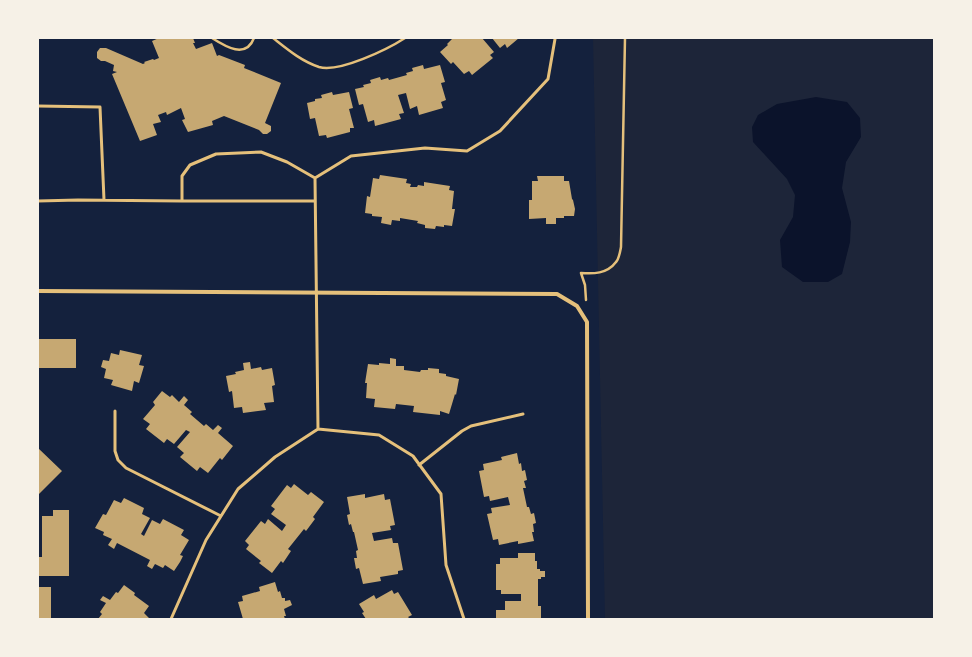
<svg xmlns="http://www.w3.org/2000/svg" width="972" height="657" font-family="Lato,sans-serif">
	<rect width="100%" height="100%" fill="#14213d"/>
	<path fill="#1d2539" d="M593,38H934V619H605Z"/>
	<path fill="#0b132b" d="M816,97L847,102L860,118L861,137L846,162L842,188L851,222L850,242L842,274L828,282H803L782,267L780,240L793,217L795,195L787,179L753,142L752,127L758,115L777,104Z"/>
	<path fill="#c6a872" d="M159,38H193L195,43H193L196,49L212,43L217,56L219,55L245,65L244,68L281,83L265,123L271,126V131L267,134H263L259,130L224,116L212,121L213,125L188,132L182,120L185,119L181,108L167,115L166,112L158,115L161,122L153,124L157,135L140,141L112,74L117,72L113,71L114,65L105,61H101L97,58V52L100,48H106L143,64L145,63L144,62L153,59L154,60L159,58L152,41Z
		M451,38H482L494,52L490,55L493,58L472,75L469,71L464,74L453,62L451,64L440,52L448,45L447,44L452,39Z
		M492,38H519L507,48L505,44L500,48Z
		M423,65L424,69L440,65L445,82L441,83L446,100L441,102L443,108L419,115L417,106L410,109L406,93L398,95L404,113L399,114L401,119L375,126L374,120L368,122L363,104L359,105L355,89L364,87L363,85L371,83L370,80L380,77L381,80L388,78L389,80L407,75L406,73L413,71L412,68Z
		M332,92L333,95L349,92L353,108L349,109L354,128H350V132L327,138L326,135L319,136L315,118L310,119L307,103L315,101V99L322,98L321,95Z
		M380,175L407,179L406,183L411,184L410,187H417L418,185L424,186V182L450,186L449,190L454,191L452,209H455L452,226L444,225V227L436,226L435,229L425,228V225L417,223L418,221L400,218V221L392,220L391,225L381,223L382,217L372,216V214L365,213L367,196L370,197L373,178L379,179Z
		M537,176H564V181H569L572,199L573,200L575,209L574,216H564V218H556V224H546V218L529,219V200H532V181H538Z
		M38,339H76V368H38Z
		M120,350L142,355L139,365L144,366L139,383L134,381L132,391L111,385L113,380L104,378L106,369L101,367L103,360L109,361L111,353L119,355Z
		M390,358L396,359V366H404V370L420,372L421,370H428V368L439,369V373L446,374V376L459,379L456,395L455,394L449,414L440,411V415L413,412L414,406L396,404L395,409L374,407L375,399L366,398L367,383H365L368,364L379,365V363L390,364Z
		M250,362L251,369L261,367L262,370L272,368L275,385L272,386L274,402L264,403L266,410L243,413L242,407L234,408L232,391L229,392L226,376L236,374L235,372L244,370L243,363Z
		M162,391L170,397L172,395L179,402L184,396L188,400L184,405L192,412L190,414L204,426L206,424L213,430L218,425L222,428L218,433L233,446L222,460L220,458L208,473L200,467L197,471L180,457L184,453L177,447L190,432L186,430L174,444L167,439L164,443L146,429L150,424L143,419L155,405L153,402Z
		M38,448L62,471L39,494L38,493Z
		M517,453L519,464L521,463L522,471L525,470L527,480L524,481L526,488H523L527,507H529L531,514L534,513L536,523L533,524L534,532H532L534,541L518,544V541L499,545L498,539L493,540L487,514L492,513L491,508L510,505L508,497L490,501L489,496L484,497L479,471L484,470L483,464L502,460L501,457Z
		M294,484L308,495L311,492L324,502L313,517L315,519L306,531L304,529L288,549L291,551L283,563L281,561L272,573L259,563L261,561L246,549L249,545L245,541L261,521L265,524L268,519L282,531L286,525L271,514L275,509L271,506L287,485L291,488Z
		M365,494V498L384,494L385,500L390,499L395,525L390,526L391,530L372,533L374,541L392,538L393,543H398L403,570L398,571V574L380,577L381,581L363,584L359,568L356,569L354,558H357L356,551L358,550L354,532H353L351,524L349,525L347,515L350,514L347,497Z
		M124,498L144,508L142,514L150,518L141,534L144,536L152,520L160,524L163,519L184,530L181,535L189,540L180,555L183,556L180,562L174,571L165,565L163,568L155,564L152,569L147,566L150,560L117,543L114,549L108,545L112,539L103,535L104,532L95,528L103,514L106,515L114,500L121,503Z
		M53,510H69V576H38V557H42V516H53Z
		M518,553H535V561H537V569H540V571H545V577H541V579H538V606H541V619H496V610H505V601H521V594H501V590H496V564H500V558H518Z
		M275,582L278,592L280,591L282,598H285V601L290,600L292,605L284,609L286,616H284L285,619H243L238,602L243,601L242,596L260,591L259,587Z
		M124,585L135,593L134,595L149,606L144,613L149,618L148,619H98L102,614L100,612L106,603L100,600L103,596L110,600L116,592L118,593Z
		M38,587H51V619H38Z
		M392,590L394,594L398,592L412,615L408,617L410,619H366L362,613L364,612L359,604L374,595L376,599Z"/>
	<g fill="none" stroke-linecap="round" stroke-linejoin="round">
		<path stroke="#e5c07b" stroke-width="2.5" d="M212,38C226,47 246,59 254,38
			M273,38C287,49 301,61 319,67C339,73 388,49 405,38
			M586,300L585,285L581,273C593,274 607,274 616,262C619,259 620,252 621,247L625,38"/>
		<path stroke="#e5c07b" stroke-width="3" d="M38,106L100,107L104,200
			M38,201L78,200L182,201H315
			M182,201V176L190,165L216,154L261,152L287,162L315,178
			M115,411V451L118,460L126,468L221,516
			M318,429L315,178L351,156L425,148L467,151L500,131L548,79L555,39
			M419,465L462,431L471,426L523,414
			M171,619L206,540L238,489L275,457L318,429L379,435L413,456L441,494L446,565L464,619"/>
		<path stroke="#e5c07b" stroke-width="4" d="M38,291L557,294L577,306L587,322L588,619"/>
	</g>
	<rect width="972" height="657" fill="none" stroke="#f6f1e7" stroke-width="78"/>
</svg>
